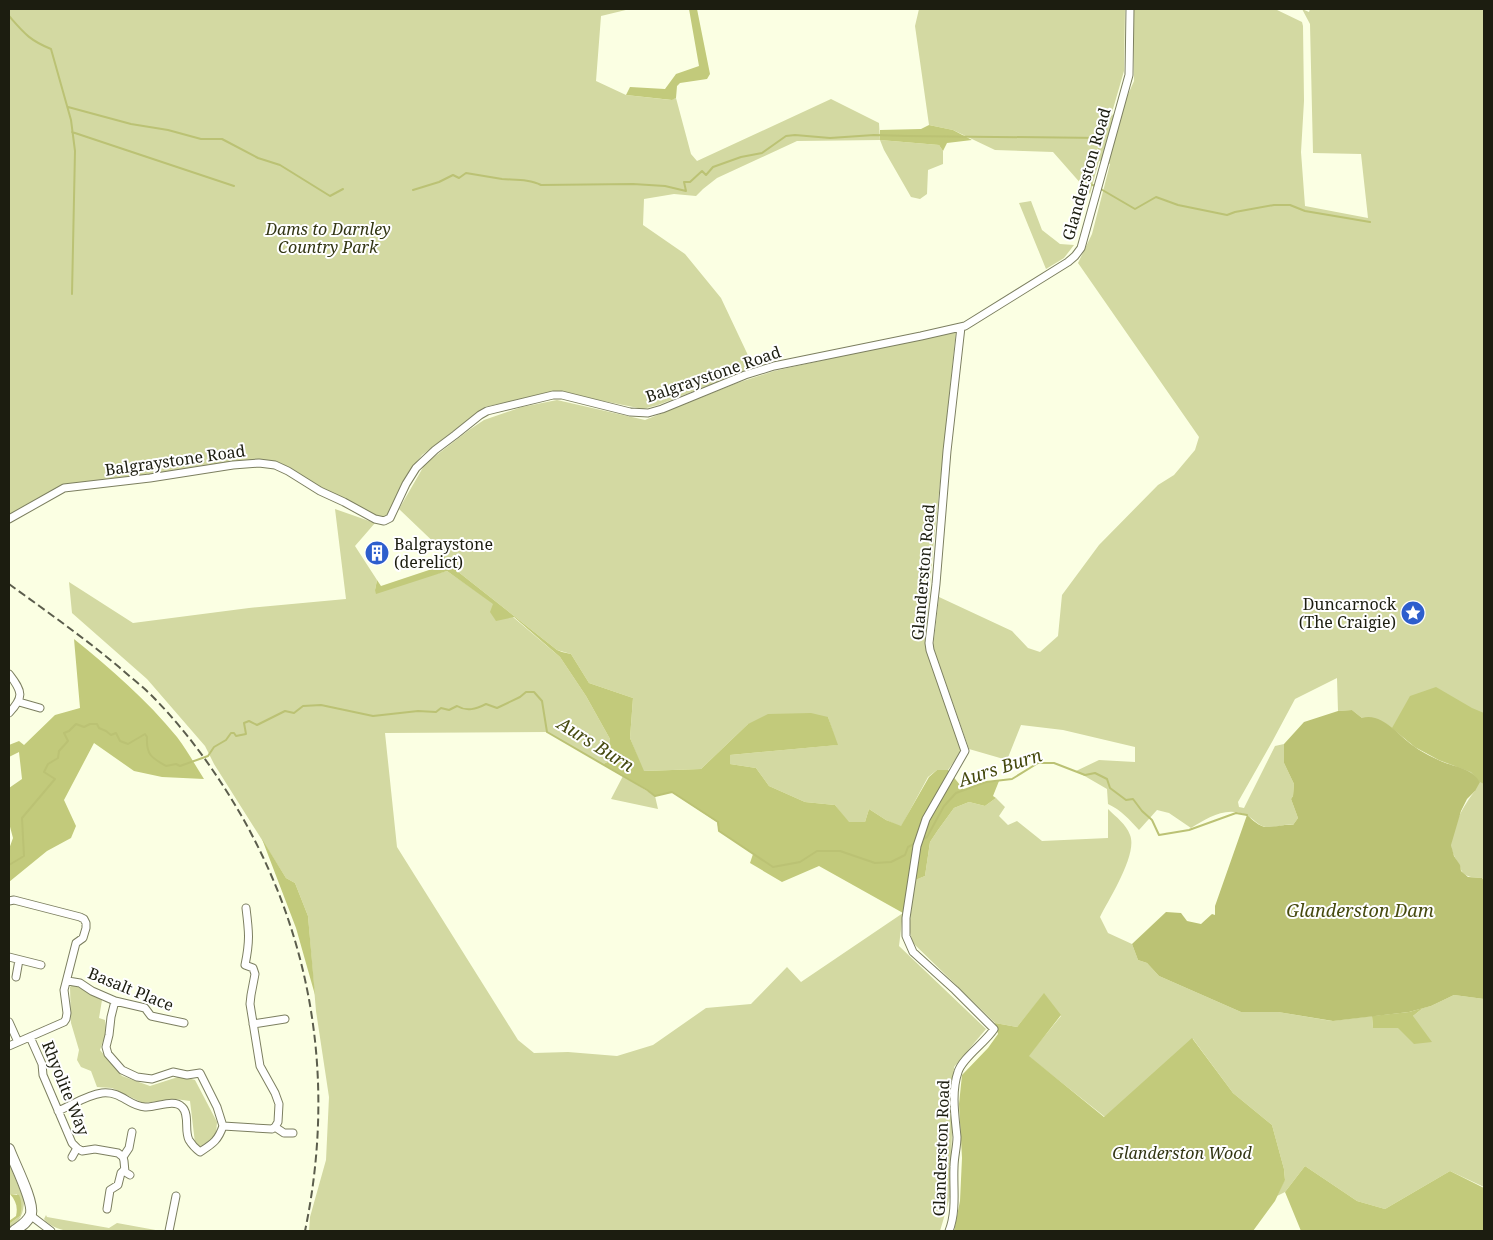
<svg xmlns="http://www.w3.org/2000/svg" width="1493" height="1240" font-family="'Noto Serif',serif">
	<rect width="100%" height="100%" fill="#fbffe3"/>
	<path fill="#d3d9a2" d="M9,9H630L601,16L596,81L626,95L671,100L676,98L691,154L697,161L831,99L879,123L880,140L939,145L943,151V164L928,170L927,194L920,199L911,197L884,150L880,140L797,141L717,178L703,189L696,196L674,194L644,199L643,225L685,254L721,298L754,368L658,405L643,409L554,391L485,407L422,455L406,476L392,509L385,517L377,516L311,483L281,463L257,461L69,486L9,517Z
		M919,9H1125L1124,71L1111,116L1122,108L1134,81V9H1275L1302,22L1303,26L1304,101L1301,152L1305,206L1368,218L1361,154L1313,153L1310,24L1302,9L1309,12L1310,9H1484V881L1482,878C1474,877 1465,878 1461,870C1460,868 1460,865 1458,863C1455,857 1451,851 1451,844C1452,827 1464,804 1475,791L1455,766L1439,760L1415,747L1387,724L1362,718L1352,710L1338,711L1337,678L1295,699L1272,742L1238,802L1239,807L1244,808L1275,746L1284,744V763L1294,784L1293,796L1291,799L1298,818L1293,825C1284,823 1275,829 1266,827C1258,826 1253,818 1246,815C1225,806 1208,818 1191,828L1169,813L1157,810L1139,830C1129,819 1121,810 1108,804L1107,789L1076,771L1099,760L1135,762V747L1063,730L1021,725L1007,760L969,749L933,647L939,597L1012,631L1028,648L1040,652L1058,636L1062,595L1099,545L1158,485L1174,475L1195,450L1199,437L1078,263L1092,234L1110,164L1099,161L1090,194L1053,152L995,150L953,130L929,125L915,26Z
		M1031,201L1042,230L1060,244L1074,245L1064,258L1046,269L1019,203Z
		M956,331L934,540L925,641L962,750L948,770H937L928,777L901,827L886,820L869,809L865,822H848L835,805L805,802L769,786L756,768L730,764V755L837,745L828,717L748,724L701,769L643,771L630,738L633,698L589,683L571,654L557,650L447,563L444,552L399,509L425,464L469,430L484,420L522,407L557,400L645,420L737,383L774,371Z
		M335,509L375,523L355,546L377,580L375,590L447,571L513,617L560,657L586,696L610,739V761L603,764L547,732L385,733L397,847L518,1040L534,1053L568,1052L617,1056L653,1045L706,1008L751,1004L787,967L801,982L903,913L899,946L986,1029L954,1067L950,1197L940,1231H309L310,1217L326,1160L329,1097L316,1011L308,916L295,883L286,878L214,764L205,746L147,679L72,613L69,582L133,623L249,608L346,599Z
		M623,776L655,796L658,809L611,799Z
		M996,798L1005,807L999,816L1008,825L1017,821L1042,841L1108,838V809C1116,817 1126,824 1130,835C1138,854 1109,899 1100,917L1108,933L1132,944L1138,960L1147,963L1159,976L1241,1012H1278L1332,1021L1372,1016L1373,1028H1398L1423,1008L1431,1006L1454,995L1484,999V1187L1450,1171L1385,1209L1357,1201L1305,1166L1285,1192L1277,1196L1285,1179L1284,1169L1272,1125L1233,1093L1193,1039L1105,1117L1028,1056L1061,1016L1044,994L1017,1027L995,1023L913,943L909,929L915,880L925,876L930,842L938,830L954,808L969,802L985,806Z
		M73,984L102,1000L99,1018L105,1020L107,1035L103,1041L100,1050L122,1076L150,1086L181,1076L195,1080L217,1122L216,1135L199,1148L195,1143L190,1101L175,1099L143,1103L112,1088L97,1087L91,1071L81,1067L77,1060L79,1050L71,1023L70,987Z
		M9,1163L24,1200C24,1213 20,1222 9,1228V1224L20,1216L17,1194H10L9,1192Z
		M46,1215L47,1217L109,1228L117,1223L161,1231H67C59,1229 49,1226 44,1219Z"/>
	<path fill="#c2ca7b" d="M689,9H697L710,74L707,79L680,83L677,86L676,98L672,100L626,95L630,87L665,89L676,74L699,66Z
		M929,125L953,130L972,140L947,143L943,151L939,145L880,140V130L921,129Z
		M444,552L447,563L557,650L562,652L571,654L589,683L633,698L630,738L644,771L701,769L748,724L768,714L811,713L828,717L838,745L730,755V764L756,768L769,786L805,802L835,805L849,822H865L869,809L886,820L901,826L929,777L937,770H948L964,790L986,782L999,781L993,796L996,798L985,806L969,802L954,808L938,830L930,842L925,876L908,883L903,913L819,866L782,882L750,863L753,854L719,831L717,822L672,792L655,796L647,790L603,764L610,761V739L586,696L560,657L514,617L496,621L490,612L493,604L447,571L376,594L375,590L377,580L381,586L429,570Z
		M74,639C111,669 147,700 177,737C187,750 195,765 204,779L162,777L134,771L94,743L64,800L76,826L71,838L47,851L9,882V849L13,838L9,823V788L22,779L19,752L9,757V745L19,741L24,745L55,715L80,708Z
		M1436,687L1472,708L1484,713V784L1480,782L1471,772L1439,760L1415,747L1392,728L1410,696Z
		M262,839L286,878L295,883L308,916L315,995L296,928Z
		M1044,993L1061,1015L1029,1056L1104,1117L1192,1038L1233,1093L1272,1125L1284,1169L1285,1180L1275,1201L1253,1231H954L960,1201L962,1158L959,1104L962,1075L988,1048L998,1034L995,1023L1017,1027Z
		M1423,1008L1413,1016L1432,1042L1414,1044L1398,1028H1373L1372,1016L1409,1012Z
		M1305,1166L1357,1201L1385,1209L1450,1171L1484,1188V1231H1301L1285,1192Z
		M10,1194L19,1195C22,1202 22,1208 20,1216L9,1224V1221L16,1216C18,1207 16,1201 10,1194Z"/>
	<path fill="#bbc274" d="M1352,710L1362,718C1383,712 1399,737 1415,747C1423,753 1434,758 1443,762C1456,767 1472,769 1480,782L1475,791L1467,799L1461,811L1451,845L1454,856L1460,865L1461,871L1468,877L1482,878L1484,881V999L1454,995L1431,1006L1409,1012L1333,1021L1278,1012H1241L1159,976L1147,963L1138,960L1132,944L1166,912L1181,913L1187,921L1201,924L1212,914L1215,915V906L1247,815C1253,820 1260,828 1268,827C1277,827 1285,824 1293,825L1298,818L1291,799L1293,796L1294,784L1284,763V744L1304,722L1338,711Z"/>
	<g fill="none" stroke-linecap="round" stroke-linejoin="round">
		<path stroke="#bbc274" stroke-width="2" d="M9,16C24,33 29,40 51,49L71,120L75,151L72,294
			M68,107L131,124L168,130L201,139H222L258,158L280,165L330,196L343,189
			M72,132L234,186
			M1099,188L1135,209L1156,197L1178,205L1227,215L1235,212L1274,205H1290L1305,211L1370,222
			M413,190L439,182L453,175L459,178L466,173C478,175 490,177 502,179C515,180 530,179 541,185L633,184L665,186L686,191L684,182H690L702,171L706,175L713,167L741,157L762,153L786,136L795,135L830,138L874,135L907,136L1102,138L1090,184L1095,186
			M923,839L927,837L944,806L956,793L986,782L1012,779L1038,763H1054L1085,775L1095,773L1107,779L1110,788L1126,800L1133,799L1142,811L1152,820L1159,835L1189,830L1236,813L1247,815
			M9,865L24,856L22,818L55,779L44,772L48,764L58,758L59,751L68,741L64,733L69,731L76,724L84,727L90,724H97L99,728L106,731L111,735L116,733L120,741L128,744L145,734L147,737C146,755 152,758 166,766L176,764L180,766L208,756L214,747L226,740L231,733H234L236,736L246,734L244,723L249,721L257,725L285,711L294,713L303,706L321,705L373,716L418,711L436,712L441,708L449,710L457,706C467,712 476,709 486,704L497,708L520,697L526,692H534L542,701L547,732L647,790L655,796L672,792L718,822L719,831L773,867L800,862L817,851H840L875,863L891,862L905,855L908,847L916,843"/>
		<defs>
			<path id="street" d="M9,519L64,488L150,478L233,465L259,463L275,465L288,471L320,491L344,502L375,519L384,521L390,518L406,484L416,468L435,450L455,435L480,415L487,411L553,395H562L630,412L648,413L662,409L745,375L774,366L921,336L965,326L1068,262L1075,256L1081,248L1129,75L1130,9
				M9,674C23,692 24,697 9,713
				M19,702L40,708
				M9,901L14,900L80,917L84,919L86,923V928L83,938L76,943L64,990L67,1013L66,1019L64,1022L9,1046
				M9,957L41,965
				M16,977L19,960
				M68,981L80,983L92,991L115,1001L145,1008L151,1016L184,1023
				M9,1022L18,1042
				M253,1024L285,1019
				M30,1037L42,1064L43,1075L72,1143L77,1148L82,1151L95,1149L118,1153L123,1157L124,1161L125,1172L130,1175
				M58,1111C72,1105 87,1095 102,1093C122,1091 128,1106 145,1107C156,1108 174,1098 182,1107C190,1114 184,1131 189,1140C192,1145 196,1149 200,1152C212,1144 218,1141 223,1126L217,1107L200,1073L187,1075L173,1072L152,1079L137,1077L122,1070L108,1054L106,1047L109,1035L111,1017L115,1001
				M223,1126L272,1129L275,1127L278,1122L279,1104L275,1093L260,1066L250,1004L251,995L255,974L253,968L245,965C250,941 249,932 246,908
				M275,1127L284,1133H293
				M72,1157L77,1148
				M123,1157L129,1148L132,1132
				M107,1209L110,1190L118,1185L121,1173L124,1170
				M30,1215L51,1231
				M169,1231L176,1196
				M949,1231C957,1210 953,1189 954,1167C954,1157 957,1147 957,1137C955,1116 951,1092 958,1072C962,1058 985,1043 994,1029L955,990L913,952L906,936V918L917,846L926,819L965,751L930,650L929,643L936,584L947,451L961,327"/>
			<path id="secondary" d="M9,1149C14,1163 34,1201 31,1214C28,1222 21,1226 14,1231"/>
		</defs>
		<use href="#street" stroke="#7c7f60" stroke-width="9"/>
		<use href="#secondary" stroke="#7c7f60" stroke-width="12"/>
		<use href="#street" stroke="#fff" stroke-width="7"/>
		<use href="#secondary" stroke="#fff" stroke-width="10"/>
		<path stroke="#5b5d4c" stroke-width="2" stroke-dasharray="8 4" stroke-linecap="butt" d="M9,584C46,611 83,637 119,667C131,678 145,688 156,700C180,725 201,752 220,781C310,917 338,1072 305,1231"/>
	</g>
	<defs>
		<symbol id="building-disc" viewBox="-11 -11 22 22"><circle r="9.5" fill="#2d5ecd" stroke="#fff"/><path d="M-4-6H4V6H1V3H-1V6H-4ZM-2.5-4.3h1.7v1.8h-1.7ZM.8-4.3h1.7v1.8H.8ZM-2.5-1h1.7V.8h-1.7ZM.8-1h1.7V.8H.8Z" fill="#fff"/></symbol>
		<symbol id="sight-disc" viewBox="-11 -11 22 22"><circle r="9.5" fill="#2d5ecd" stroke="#fff"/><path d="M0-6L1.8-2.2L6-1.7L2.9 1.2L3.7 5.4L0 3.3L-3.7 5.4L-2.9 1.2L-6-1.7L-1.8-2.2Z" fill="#fff"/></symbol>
	</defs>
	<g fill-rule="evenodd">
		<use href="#building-disc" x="363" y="539" width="28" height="28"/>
		<use href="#sight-disc" x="1399" y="599" width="28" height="28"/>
	</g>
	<g text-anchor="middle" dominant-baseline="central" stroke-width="4" stroke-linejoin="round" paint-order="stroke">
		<g font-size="16" fill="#1c1d10" stroke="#fff">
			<text transform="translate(1086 174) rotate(-74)">Glanderston Road</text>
			<text transform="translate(713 374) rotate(-19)">Balgraystone Road</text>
			<text transform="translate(175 460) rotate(-8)">Balgraystone Road</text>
			<text transform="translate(923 572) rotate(-85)">Glanderston Road</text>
			<text transform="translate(131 989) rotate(22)">Basalt Place</text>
			<text transform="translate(66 1088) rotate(68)">Rhyolite Way</text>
			<text transform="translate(941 1148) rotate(-88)">Glanderston Road</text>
		</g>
		<g font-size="16" font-style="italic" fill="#323513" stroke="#fff">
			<text x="328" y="229">Dams to Darnley<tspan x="328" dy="18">Country Park</tspan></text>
			<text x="1182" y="1153">Glanderston Wood</text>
		</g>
		<g font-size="16" fill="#1c1d10" stroke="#fff" text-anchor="start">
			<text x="394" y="544">Balgraystone<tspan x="394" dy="18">(derelict)</tspan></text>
			<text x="1396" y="604" text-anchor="end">Duncarnock<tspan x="1396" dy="18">(The Craigie)</tspan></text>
		</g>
		<g font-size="18" font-style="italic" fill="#464a0f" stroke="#fff">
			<text transform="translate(596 744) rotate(32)">Aurs Burn</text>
			<text transform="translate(1000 767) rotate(-18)">Aurs Burn</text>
			<text x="1360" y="910">Glanderston Dam</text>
		</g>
	</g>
	<rect width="1493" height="1240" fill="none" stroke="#1c1d10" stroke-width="20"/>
</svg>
